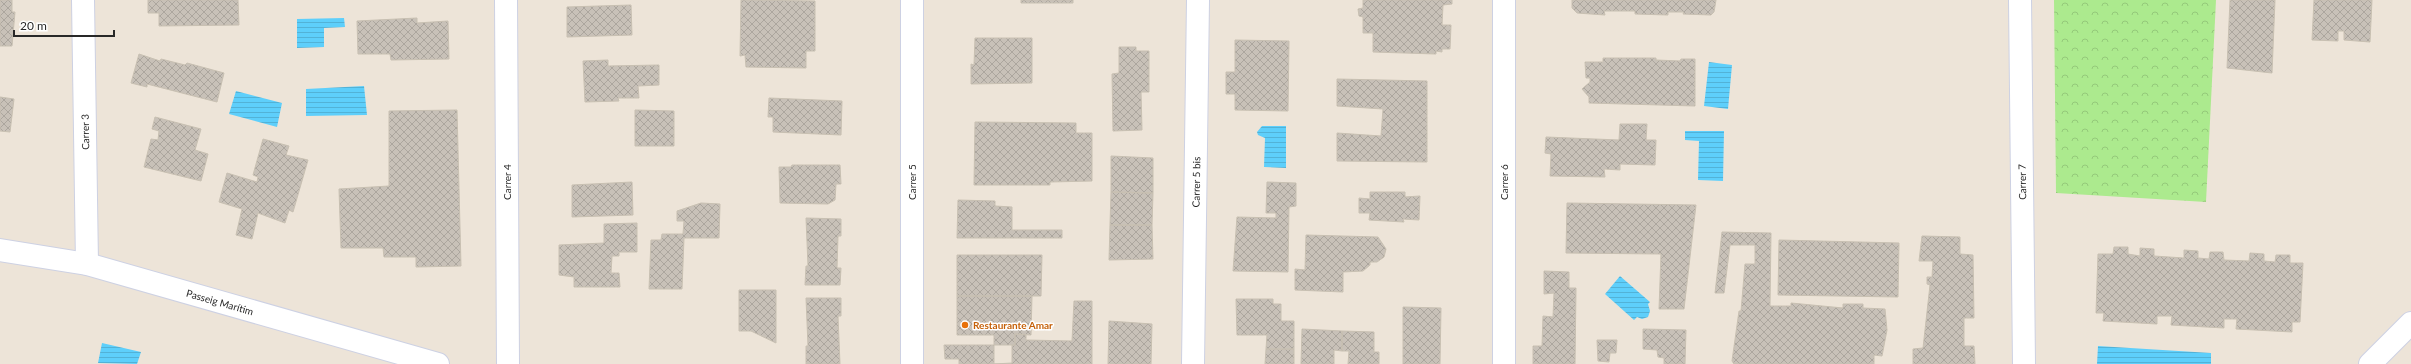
<svg xmlns="http://www.w3.org/2000/svg" width="2411" height="364" font-family="Lato,sans-serif">
	<defs>
		<pattern id="forest-crowns" width="20" height="18" patternUnits="userSpaceOnUse"><rect width="20" height="18" fill="#acea8e"/><path d="M2 6a3 3 0 1 1 6 0M12 15a3 3 0 1 1 6 0" fill="none" stroke="#94c97a"/></pattern>
		<pattern id="water-rules" width="6" height="5" patternUnits="userSpaceOnUse"><rect width="6" height="5" fill="#5ecffb"/><path d="M0 2.5h6" fill="none" stroke="#52b2d7"/></pattern>
		<pattern id="building-cross-hatch" width="8" height="8" patternUnits="userSpaceOnUse"><rect width="8" height="8" fill="#c8c1b8"/><path d="M0 0l8 8M0 8l8-8" fill="none" stroke="#aca69e"/></pattern>
	</defs>
	<rect width="100%" height="100%" fill="#ede4d8"/>
	<path fill="url(#forest-crowns)" d="M2054,0H2216L2206,202L2056,193Z"/>
	<path fill="url(#water-rules)" d="M344,18L345,27L324,28V47L297,48V19Z
		M1709,62L1732,65L1728,109L1704,106Z
		M364,86L367,115L306,116V89Z
		M236,91L282,103L277,127L229,114Z
		M1262,126H1286V168L1264,167L1265,138L1258,135L1257,132Z
		M1685,131H1724L1723,181L1698,180L1699,141L1685,140Z
		M1620,276L1650,302L1648,304L1650,311L1648,317L1642,319L1637,317L1634,320L1605,294Z
		M102,343L141,352L137,364L98,363Z
		M2098,346L2211,353V364H2097Z"/>
	<path fill="url(#building-cross-hatch)" stroke="#c8c0b2" d="M0,0H12V12H15L12,46H0Z
		M148,0H238L239,25L159,26V13H148Z
		M741,0L815,1V51H806V68L746,67L745,55L740,56Z
		M1021,0H1073V3H1021Z
		M1363,0H1452V4L1443,5L1442,25H1451L1450,49H1442V52L1436,51V54L1373,52V33H1363V17L1359,16L1358,9L1363,8Z
		M1572,0H1716L1714,12L1711,15L1683,14L1684,12H1668V15L1635,14V11H1604L1605,15L1577,13L1572,8Z
		M2230,0H2275L2272,73L2227,68Z
		M2314,0H2372L2370,42L2344,40V31H2338V41L2312,40Z
		M631,5L632,35L567,37V7Z
		M417,18V23L448,21L449,59L391,60L390,54H358L357,21Z
		M975,38H1032V83L971,84V64L974,65Z
		M1235,40L1289,41L1288,111L1235,110V94H1226V72H1235Z
		M1119,47H1136V51H1149V92H1141L1142,130L1113,131L1112,74L1119,73Z
		M139,54L160,61L161,59L185,65L187,63L224,73L217,102L147,84V87L131,83Z
		M1603,58H1656V60L1680,61L1681,59H1695V106L1589,103V97L1582,89L1590,82V78H1586L1585,62H1603Z
		M608,60V66L659,65V85L638,86L639,98H618L619,101L585,102L583,61Z
		M1337,79L1427,81V162L1337,161V133L1381,136L1383,109L1337,106Z
		M0,97L14,99L10,132L0,131Z
		M769,98L842,101L841,135L773,132V117H768Z
		M457,110L461,266L416,267V257H384L383,248H341L339,189L389,186V111Z
		M635,110L674,111V146H635Z
		M155,117L201,129L195,150L208,154L201,181L144,167L151,139L158,140L159,131L152,129Z
		M975,122L1076,123V133H1092V181L1050,182V185H974Z
		M1620,124H1647L1646,140H1656L1655,165L1620,164V170L1604,169L1605,177L1550,176L1551,154L1545,153L1546,137L1619,140Z
		M263,139L289,146L286,155L308,160L293,212L289,210L285,223L258,213L252,239L236,235L242,209L219,202L227,173L257,182L258,177L253,175Z
		M1111,156L1153,158V193L1111,192Z
		M792,165H840L841,184H836L835,200L828,204L780,203L779,167H791Z
		M632,182L633,215L572,217V185Z
		M1267,182L1296,183V206L1289,207L1288,272L1233,271L1237,217L1276,218V213H1266Z
		M1111,192L1153,193L1152,225H1110Z
		M1370,192H1405V197L1420,196L1419,220L1403,219L1404,222L1369,220L1370,213H1359V198L1370,199Z
		M958,200L995,201V206L1012,207V230H1062V238H957Z
		M701,203L720,204L719,238H684L682,289H649L651,240H661L662,234H683L684,221H677V211Z
		M1567,203L1696,205L1684,309H1659L1661,254L1566,253Z
		M806,218L841,219V236H838L837,268H841L840,285H805L806,266H808Z
		M637,223V252H619V256H612L611,273H619L620,287H574V277L559,275V245L604,243V224Z
		M1110,225H1152L1153,259L1109,260Z
		M1722,232L1771,233L1770,306H1791V303L1843,308V304H1863V308L1885,309L1887,330L1882,356L1874,355V364H1734L1732,361L1739,311H1741L1745,264H1755V245H1730L1724,293H1715Z
		M1306,235L1378,237L1386,249L1384,257L1377,262H1370V265L1363,271L1343,272V292L1295,290V269L1305,270Z
		M1922,236L1960,237V254L1973,255L1974,318H1964V346H1974L1975,364H1913V349L1923,348L1930,285L1927,284V277H1932L1933,261H1919Z
		M1779,240L1899,243L1898,297L1778,295Z
		M2114,247H2128V254L2140,256V248L2154,249V256L2184,258V250L2198,251V258L2209,259L2210,252H2223L2224,260L2249,261L2250,253L2264,254V261L2275,262L2276,255H2290V263H2303L2300,322H2292V332L2236,329L2237,319H2224V328L2171,325L2172,316H2157V324L2103,321L2104,313H2096L2098,254H2113Z
		M957,255H1042L1041,296H957Z
		M1544,271L1569,272V288H1576L1575,364H1533V346H1542L1543,316L1553,317L1554,293L1544,294Z
		M739,290H776V343L751,331H739Z
		M957,296H1032L1031,335L1015,334V345H994V335H957Z
		M806,298H841V316H838L840,364H806V346H808Z
		M1236,299H1273V304H1281V321H1294V349H1266L1267,335H1237Z
		M1074,301H1092V364H994L1012,363V345H1015V334L1026,335V340L1072,341Z
		M1403,307L1441,308L1440,364H1403Z
		M1109,321L1152,324L1151,364H1108Z
		M1302,329L1342,331V351L1334,350V364H1301Z
		M1643,329L1686,330L1685,364H1664V358L1658,357L1657,350L1643,349Z
		M1342,331L1374,332V352H1379V364H1348L1349,351H1342Z
		M1597,340H1617L1616,353H1610L1609,362L1598,361Z
		M944,345H994V364H959V359H945Z
		M1266,349H1294V364H1265Z"/>
	<g fill="none" stroke-linecap="round" stroke-linejoin="round">
		<defs>
			<path id="street" d="M83,0L87,264
				M506,0L508,364
				M912,0V364
				M2020,0L2024,364
				M1193,364L1198,0
				M1504,364V0
				M2370,364L2411,323"/>
			<path id="secondary" d="M0,250L87,264L438,364"/>
		</defs>
		<use href="#street" stroke="#cdd1e3" stroke-width="24"/>
		<use href="#secondary" stroke="#cdd1e3" stroke-width="24"/>
		<use href="#street" stroke="#fff" stroke-width="22"/>
		<use href="#secondary" stroke="#fff" stroke-width="22"/>
	</g>
	<circle fill="#e8710a" stroke="#fff" stroke-width="1.5" cx="965" cy="325" r="4"/>
	<g text-anchor="middle" dominant-baseline="central" stroke-width="3" stroke-linejoin="round" paint-order="stroke">
		<g font-size="10" fill="#282828" stroke="#fff">
			<text transform="translate(85 132) rotate(-91)">Carrer 3</text>
			<text transform="translate(507 182) rotate(-90)">Carrer 4</text>
			<text transform="translate(912 182) rotate(-90)">Carrer 5</text>
			<text transform="translate(1196 182) rotate(-89)">Carrer 5 bis</text>
			<text transform="translate(1504 182) rotate(-90)">Carrer 6</text>
			<text transform="translate(2022 182) rotate(-91)">Carrer 7</text>
			<text transform="translate(220 302) rotate(16)">Passeig Marítim</text>
		</g>
		<g font-size="10" font-weight="bold" fill="#c56008" stroke="#fff" text-anchor="start">
			<text x="973" y="325">Restaurante Amar</text>
		</g>
	</g>
	<path d="M14 30v6h100v-6" fill="none" stroke="#282828" stroke-width="2"/>
	<text x="20" y="30" font-size="12" fill="#282828" stroke="#ffffff" stroke-width="3" paint-order="stroke">20 m</text>
</svg>
